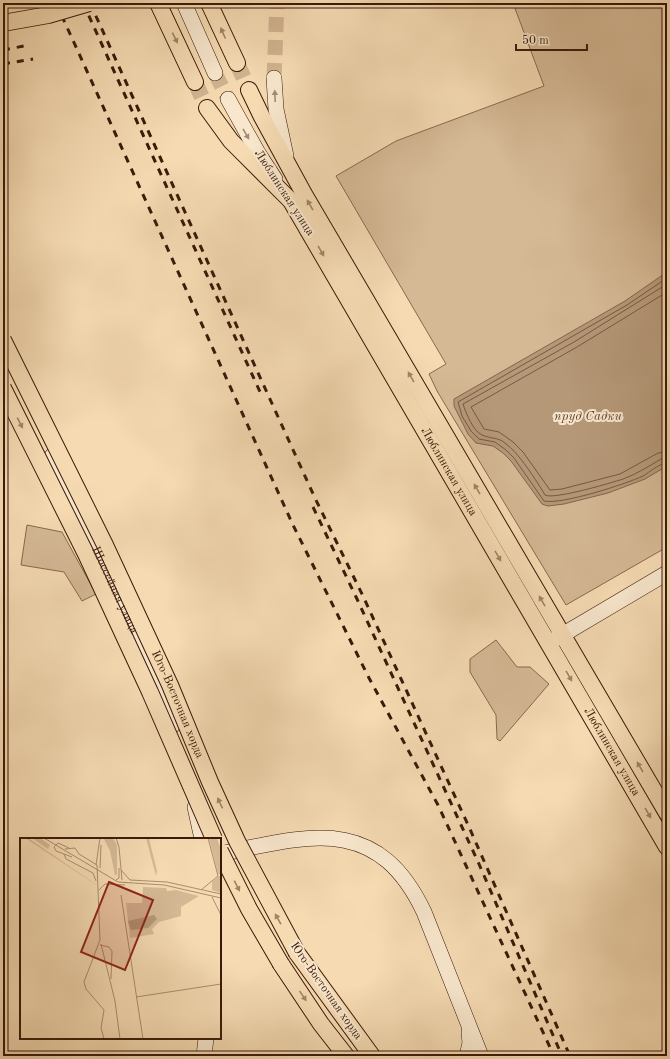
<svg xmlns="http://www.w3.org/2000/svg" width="670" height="1059" font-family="'Old Standard TT',serif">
	<rect width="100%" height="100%" fill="#f5dab2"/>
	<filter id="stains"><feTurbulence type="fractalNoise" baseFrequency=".005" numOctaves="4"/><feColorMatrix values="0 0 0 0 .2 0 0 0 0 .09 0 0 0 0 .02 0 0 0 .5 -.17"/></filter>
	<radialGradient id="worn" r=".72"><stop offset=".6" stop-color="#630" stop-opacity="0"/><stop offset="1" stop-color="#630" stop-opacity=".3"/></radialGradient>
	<path fill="#d5b995" stroke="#88694e" d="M513,3H667V547L566,605L437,391L429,374L446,364L336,176L396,141L544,86Z
		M27,525L62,532L96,594L82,601L64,572L21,565Z
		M496,640L517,667H530L549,684L500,741L497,739L496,715L470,672V659Z"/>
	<path fill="#b59878" stroke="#84654b" d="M667,272V466L645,479L608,493L564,504L548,506L542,504L511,461L503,453L493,446L476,443L468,434L454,406V399L625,301Z"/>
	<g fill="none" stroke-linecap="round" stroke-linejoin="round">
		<path stroke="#785840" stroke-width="1" d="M667,278L627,305L458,402L462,416L471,431L479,439L495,442L506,450L514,458L544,501C561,505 626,484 643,476C650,472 658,464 667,463
			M667,284L574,342L463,404C466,413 473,431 482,435C491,439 498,437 505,443C519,453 536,480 545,495C553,500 611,483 623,479C637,474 649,466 661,459L667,458
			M667,292L577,347L471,407L484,429L499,432L513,442L523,452L550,490L562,489L620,474L658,453L667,452"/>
		<path stroke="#d0b390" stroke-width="15" stroke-dasharray="15 8" stroke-linecap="butt" d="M215,73L228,99
			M274,78L277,3"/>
		<path stroke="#d0b390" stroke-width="16" stroke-dasharray="16 8" stroke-linecap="butt" d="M237,63L249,90
			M195,82L207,108"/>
		<defs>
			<g id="secondary">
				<path d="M184,3L215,73"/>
				<path d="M274,78L276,109L286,156"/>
				<path d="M228,99L258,153L275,179"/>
				<path id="s1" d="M52,456L145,656L172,726"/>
				<path d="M552,641L667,573"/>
				<path d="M195,807L202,839"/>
				<path d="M220,854C308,836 377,813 424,912L481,1056"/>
				<path d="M204,1056L206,1038"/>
				<path d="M467,1056L470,1043L469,1032"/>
			</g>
			<g id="primary">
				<path d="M158,3L195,82"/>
				<path d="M209,3L237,63"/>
				<path d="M249,90L262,117L304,194L667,813"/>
				<path id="s2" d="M207,108L231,141L291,201L667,847"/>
				<path d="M297,953L372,1056"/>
				<path d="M281,964L321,1024L346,1056"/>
			</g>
		</defs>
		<use href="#secondary" stroke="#3a1908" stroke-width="16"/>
		<use href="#primary" stroke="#3a1908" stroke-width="18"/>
		<use href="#secondary" stroke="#f8e7cd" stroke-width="15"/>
		<use href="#primary" stroke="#f5dab2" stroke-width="16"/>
		<path stroke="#3a1908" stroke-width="3" stroke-dasharray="7 7" stroke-linecap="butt" d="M56,3L293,525L369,678L438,805L554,1056
			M83,3L261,394
			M90,3L314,496L363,596L469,827L570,1056
			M3,50L29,45
			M3,64L33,59
			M313,507L357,599L479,864L562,1056"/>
		<defs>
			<g id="primary-bridge">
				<path d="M3,23L48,15L89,3"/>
				<path id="s3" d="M3,340L105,545L170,685L210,782L237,841L297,953"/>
				<path d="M3,388L86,554L150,692L214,839"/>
				<path d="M220,851L249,909L281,964"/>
			</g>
		</defs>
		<use href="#primary-bridge" stroke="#3a1908" stroke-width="18" stroke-linecap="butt"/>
		<use href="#primary-bridge" stroke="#f5dab2" stroke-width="16"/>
	</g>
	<defs><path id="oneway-solid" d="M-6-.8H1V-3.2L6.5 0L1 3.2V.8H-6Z"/></defs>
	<g fill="#a18366">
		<use href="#oneway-solid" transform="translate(223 33) rotate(-114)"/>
		<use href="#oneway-solid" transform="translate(175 38) rotate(64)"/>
		<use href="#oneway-solid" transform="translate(310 205) rotate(-120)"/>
		<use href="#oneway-solid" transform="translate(321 251) rotate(60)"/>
		<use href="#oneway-solid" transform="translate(411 377) rotate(-120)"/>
		<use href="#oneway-solid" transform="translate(20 423) rotate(63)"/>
		<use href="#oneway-solid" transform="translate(477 489) rotate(-120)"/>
		<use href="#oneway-solid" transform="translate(498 556) rotate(60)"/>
		<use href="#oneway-solid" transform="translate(542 601) rotate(-120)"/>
		<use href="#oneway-solid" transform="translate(569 676) rotate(60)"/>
		<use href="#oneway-solid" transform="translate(640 767) rotate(-120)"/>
		<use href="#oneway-solid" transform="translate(220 803) rotate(-115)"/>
		<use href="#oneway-solid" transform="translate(648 813) rotate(60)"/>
		<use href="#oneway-solid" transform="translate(237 886) rotate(63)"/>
		<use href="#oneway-solid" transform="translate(278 919) rotate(-119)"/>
		<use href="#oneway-solid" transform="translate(303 996) rotate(56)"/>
	</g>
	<g fill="#a28a74">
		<use href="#oneway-solid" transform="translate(275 96) rotate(-92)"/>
		<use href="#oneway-solid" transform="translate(246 134) rotate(60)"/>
	</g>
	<g text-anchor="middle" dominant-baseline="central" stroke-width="4" stroke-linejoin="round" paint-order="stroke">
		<g font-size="12" fill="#3a1908" stroke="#f8e7cd">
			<text transform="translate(284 193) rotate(57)">Люблинская улица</text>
			<text stroke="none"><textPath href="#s2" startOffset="439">Люблинская улица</textPath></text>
			<text stroke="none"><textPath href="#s1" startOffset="148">Шоссейная улица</textPath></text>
			<text stroke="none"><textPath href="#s3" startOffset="404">Юго-Восточная хорда</textPath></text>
			<text stroke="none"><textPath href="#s2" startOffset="763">Люблинская улица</textPath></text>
			<text transform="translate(326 991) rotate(55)">Юго-Восточная хорда</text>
		</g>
		<g font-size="13" font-style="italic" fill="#65452f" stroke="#f8e7cd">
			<text x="588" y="416">пруд Садки</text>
		</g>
	</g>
	<g transform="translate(20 838)">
		<rect width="201" height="201" fill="#f5dab2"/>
		<path d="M5,0H8L77,47L75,46ZM12,0H20L30,7L28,11ZM88,0H93L97,7V37H95L90,13L84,1ZM126,0L129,1L137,33L136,38ZM189,0H197L201,12V36H198ZM199,38H201V55L192,52V44ZM123,49L146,50L147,53L156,52L179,58L161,69V78L139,84L132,91L134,96L110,100L106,65H122Z" fill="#d5b995"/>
		<path d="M134,77L137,81L128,90L111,92L108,83Z" fill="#b59878"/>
		<path fill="none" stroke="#aa8d6e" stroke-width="1" d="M24,0L98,44L144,47L201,60M96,0L99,9L102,42M49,10L38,5L34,9L36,13L52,19M45,11L55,10L59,16L77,27L80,102L64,144L66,151L84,172L81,190L84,201M44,16L46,21L73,35L76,43M76,27L80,0M80,30L81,7M101,32L110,42L147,44L201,56M96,42L99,40V30M79,52L85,46L105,47M181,52L198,38L188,0M101,57L123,201M192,59L201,77M81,106L95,163L100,201M80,107L89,109L92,113L91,141M116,159L201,146"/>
		<path fill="#8f2418" fill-opacity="0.15" stroke="#8f2418" stroke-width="2" d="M89,44L133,62L105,132L61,114Z"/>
		<rect width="201" height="201" fill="none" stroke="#3a1908" stroke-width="2"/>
	</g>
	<rect width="670" height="1059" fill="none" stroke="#f5dab2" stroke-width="16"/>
	<rect x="4" y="4" width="662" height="1051" fill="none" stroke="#3a1908" stroke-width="2"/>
	<rect x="8" y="8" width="654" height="1043" fill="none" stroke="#3a1908"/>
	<path d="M516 44v6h71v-6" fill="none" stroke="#3a1908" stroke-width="2"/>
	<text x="522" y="44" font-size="12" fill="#3a1908" stroke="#f8e7cd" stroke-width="3" paint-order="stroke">50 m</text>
	<rect width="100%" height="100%" filter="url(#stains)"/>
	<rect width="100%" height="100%" fill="url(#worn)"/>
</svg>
